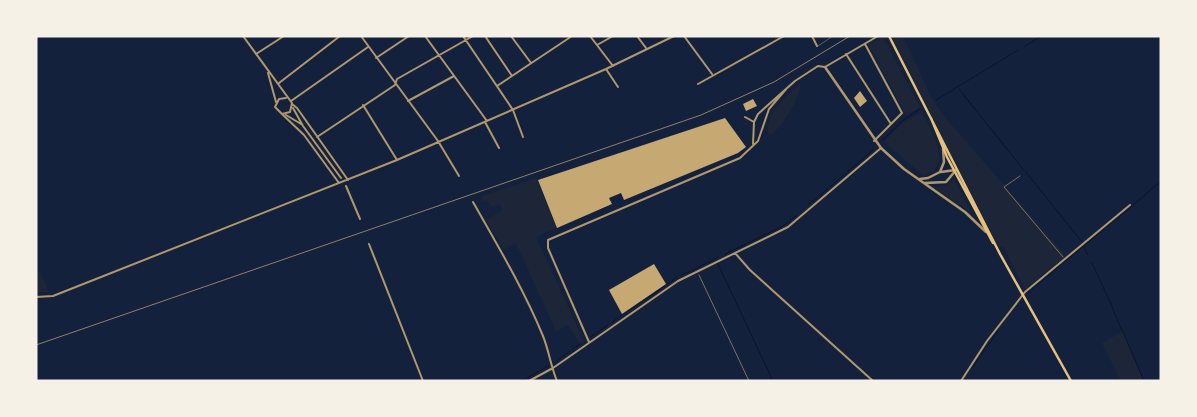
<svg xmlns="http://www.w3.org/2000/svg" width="1197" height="417" font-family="'DM Sans',sans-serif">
	<rect width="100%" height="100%" fill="#14213d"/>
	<path fill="#1d2539" d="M891,36H903L932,99L949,122L1066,256L1025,289L1003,246L999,248Z
		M883,37L920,107L906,116L868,44Z
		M800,83C802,95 782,129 770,135L767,131L772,110Z
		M922,112C930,128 948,156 933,171L923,175L884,142L904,122Z
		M536,178L556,228L536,237L584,341L580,344L568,325L556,331L516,243L503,249L486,220L503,210L500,204L491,207L486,200L483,202L480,197Z
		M954,179L972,214L935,188L948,184Z
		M40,272L49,292L36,293V274Z
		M1123,331L1144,381H1121L1102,343Z"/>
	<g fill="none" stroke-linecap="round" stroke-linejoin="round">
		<path stroke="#0b132b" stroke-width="1" d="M1024,47L1041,36
			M959,89L961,91
			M962,93L1023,169
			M936,100L1018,50
			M883,140L902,121L920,109
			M1026,172L1082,242
			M830,187L873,150
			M809,204L829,188
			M748,243L783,226L796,216
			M1084,247L1088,255
			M725,254L746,244
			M1092,263L1112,306
			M718,264L773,381
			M689,272L718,257
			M681,275L688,272
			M668,284L677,277
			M1028,293C1071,254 1118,220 1161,181
			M645,300L667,284
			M1112,307L1122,331
			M622,315L641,302
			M612,322L621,316
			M1123,332L1144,381
			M591,337L608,325
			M572,350L580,344
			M558,360L570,351
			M554,363V362
			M972,368L998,331
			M527,378L550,365
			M515,381L525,379"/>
	</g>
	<path fill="#c6a872" d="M860,91L867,101L860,107L854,98Z
		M753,99L757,106L746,111L743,104Z
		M725,118L746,147L738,153L624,200L621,193L609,198L612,204L557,228L538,180Z
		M654,264L666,284L622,314L609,290Z"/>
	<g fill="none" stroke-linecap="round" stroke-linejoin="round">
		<path stroke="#e5c07b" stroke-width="0.5" d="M1020,176L1004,187L1063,257
			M699,275L749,381"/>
		<path stroke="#b1986c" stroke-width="0.5" d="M818,46L833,36"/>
		<path stroke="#b1986c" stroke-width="2" d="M243,36L292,103L290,112L282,114L275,107L279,99L286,98
			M361,36L438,141L459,176
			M425,36L487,121
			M463,36L513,110L523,137
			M485,36L512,76
			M511,36L531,63
			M590,36L613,66
			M637,36L646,48
			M684,36L712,74
			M812,36L817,46
			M865,44L902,113L874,141
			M597,45L613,36
			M256,54L284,36
			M846,54L891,124
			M376,58L409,36
			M606,69L618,87
			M268,73L276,102
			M279,83L340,36
			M698,84L784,36
			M497,86L572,36
			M291,101L368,47
			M408,101L454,76
			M292,104L297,108L348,180
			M363,105L397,160
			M293,108L303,126L341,178
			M282,114L304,135L339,183
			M286,115L301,124
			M745,117L754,122
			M485,122L499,148
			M317,137L395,85L397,79L473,36
			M753,144L754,122L758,114L795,81L818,66L825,67L878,36
			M346,186L360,219
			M473,202C498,246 524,290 543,336C549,351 551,367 557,381
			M369,244L423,381
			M735,253L750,270L873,381
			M36,297L53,296L397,160L606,69L674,36
			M589,342L548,248V240L740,158L758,141L769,109L787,88
			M529,381L553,368L678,281L788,227L881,148
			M961,381L987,341L1025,292L1130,205"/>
		<path stroke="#b1986c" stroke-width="2.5" d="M825,67L881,148L904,169L965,212L986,232
			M941,172L955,170
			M920,179L928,178L940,172L944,162L943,149
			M925,183L946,182L956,170"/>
		<path stroke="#e5c07b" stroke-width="2.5" d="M889,36L1000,254L1071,381
			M931,118L947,157L993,243"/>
		<path stroke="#918062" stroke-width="1" d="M36,345L701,115L774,82L850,36"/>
	</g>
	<rect width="1197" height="417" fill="none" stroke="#f6f1e7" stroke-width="75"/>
</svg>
